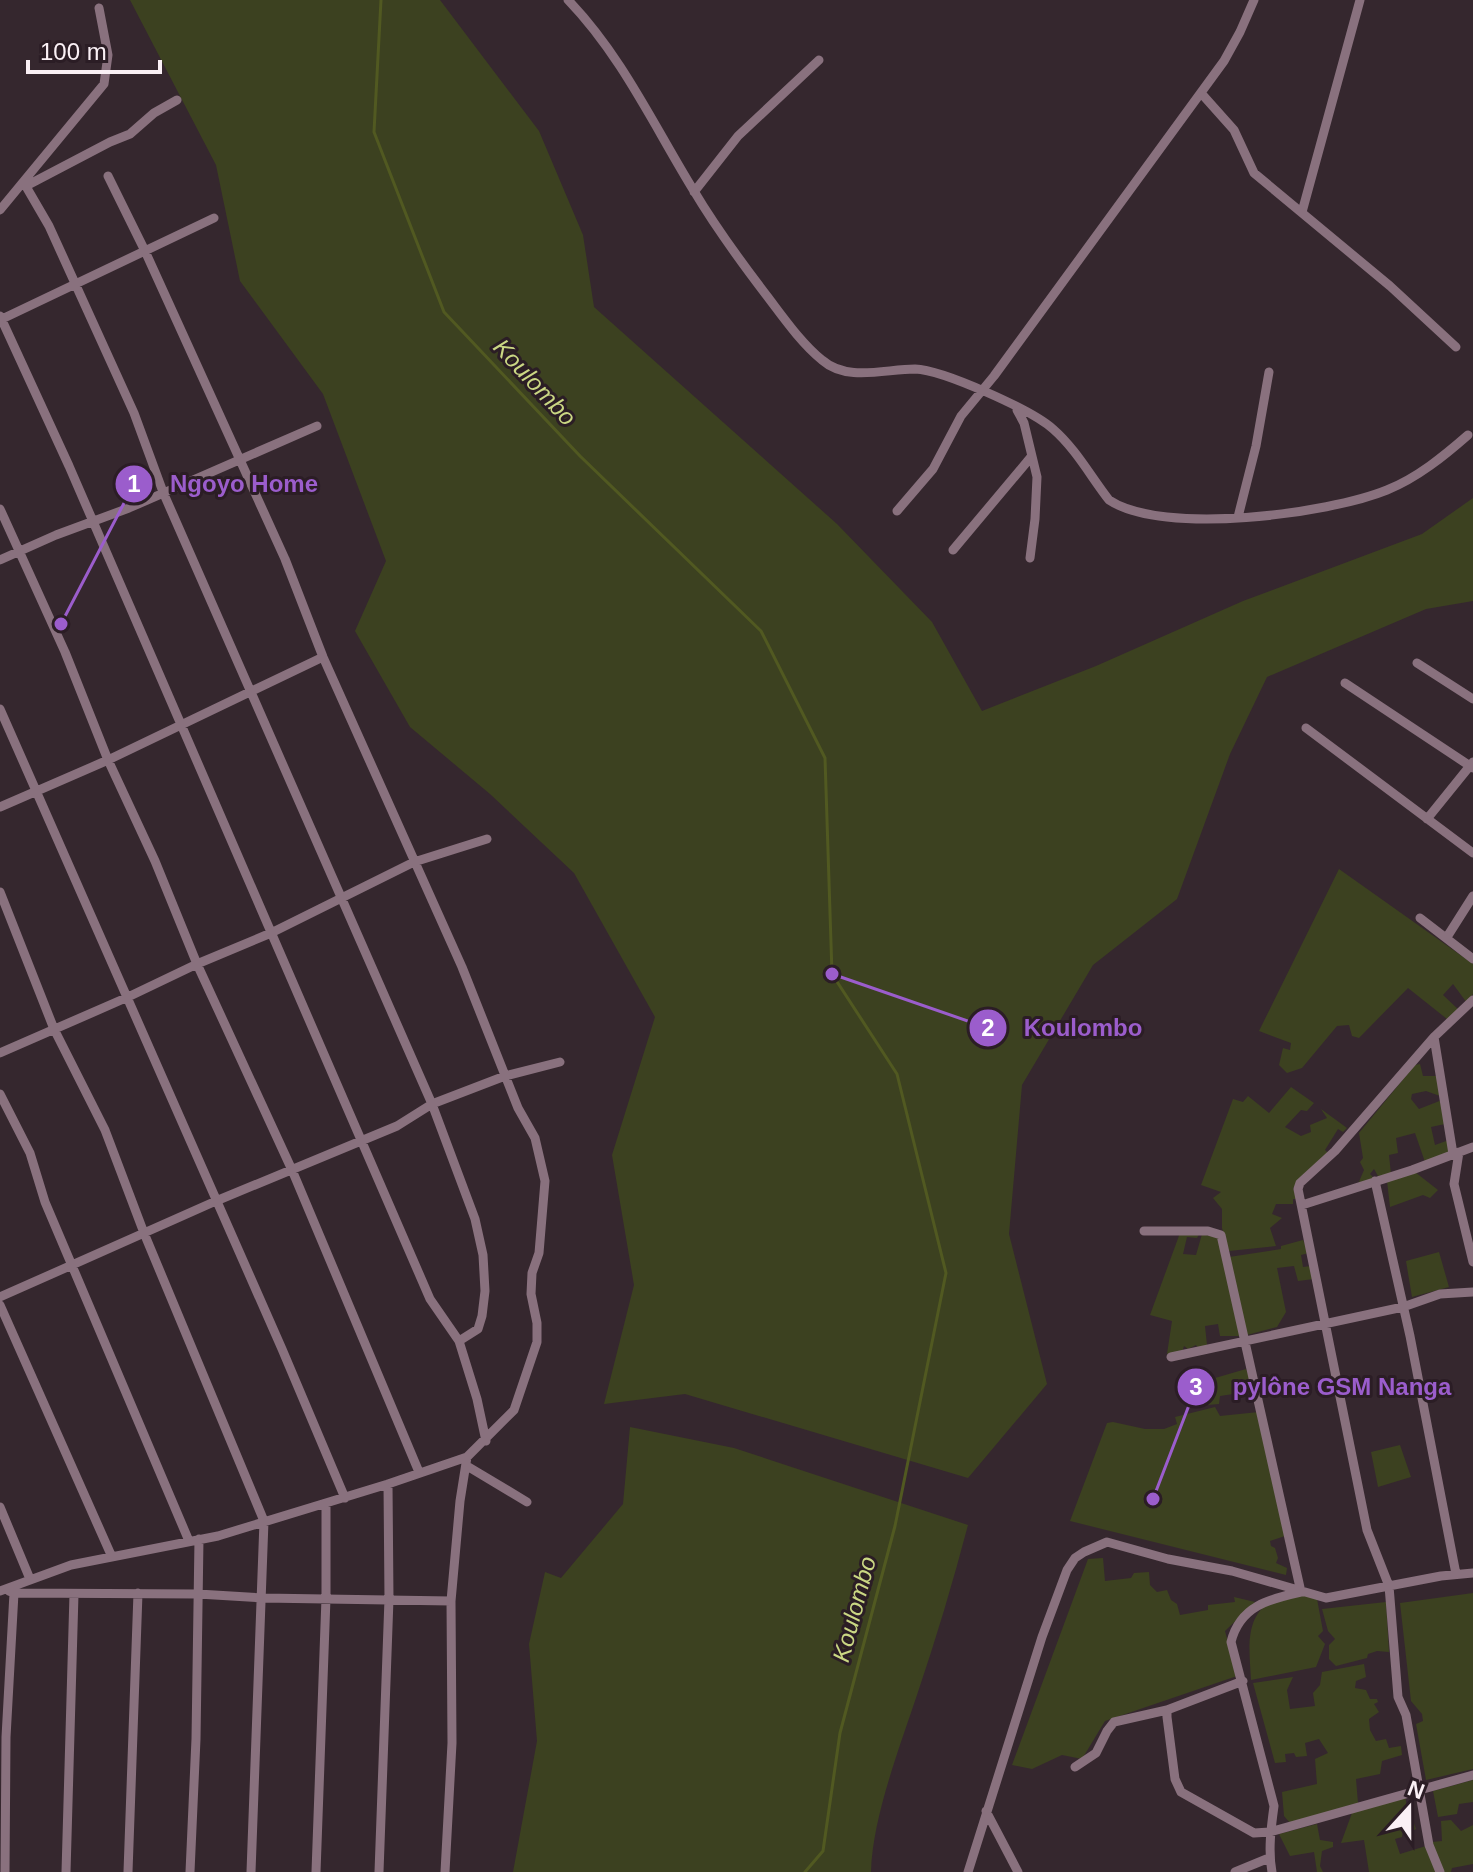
<svg xmlns="http://www.w3.org/2000/svg" width="1473" height="1872" font-family="Arial,sans-serif">
	<rect width="100%" height="100%" fill="#35272e"/>
	<path fill="#3c4120" d="M130,0H440L539,131L583,235L594,307L837,524L932,622L982,711L1096,666L1243,601L1422,534L1473,498V601L1426,609L1267,677L1230,754L1177,899L1093,965L1022,1085L1009,1234L1047,1384L968,1478L685,1394L604,1404L634,1285L612,1155L655,1017L574,873L490,794L410,727L355,631L386,561L323,394L240,281L216,165Z
		M1339,869L1473,964V994L1467,1003L1453,984L1443,995L1460,1011L1447,1019L1408,988L1359,1038L1352,1036L1349,1025L1337,1026L1302,1068L1287,1073L1279,1065L1283,1048L1290,1050L1291,1043L1259,1031Z
		M1420,1064L1423,1076H1440V1096L1426,1091L1412,1094L1411,1099L1419,1109L1442,1100L1445,1124L1431,1127L1435,1145L1449,1140L1450,1152L1425,1162L1415,1133L1396,1138L1398,1153L1389,1155L1391,1174L1378,1176L1374,1169L1370,1174L1375,1179L1358,1184L1364,1170L1360,1162L1363,1158L1359,1133L1415,1065Z
		M1291,1087L1314,1103L1307,1111L1301,1110L1285,1127L1301,1136L1311,1132L1310,1125L1327,1118L1321,1109L1347,1128L1343,1132L1338,1129L1325,1150L1329,1154L1293,1188L1297,1199H1293V1204H1276L1272,1214L1282,1218L1270,1228L1276,1246L1229,1251L1222,1228V1209L1213,1198L1221,1192L1201,1185L1233,1099L1243,1102L1248,1096L1269,1113Z
		M1415,1172L1438,1190L1430,1198L1423,1195L1390,1207L1387,1181Z
		M1200,1232L1197,1238L1187,1237L1183,1254L1196,1255L1202,1234L1219,1238L1241,1336H1220L1218,1324L1205,1326L1207,1345L1198,1348L1196,1345L1188,1349L1184,1346L1182,1352L1167,1354L1172,1321L1150,1315L1180,1233Z
		M1303,1240L1309,1253L1301,1255L1303,1267L1311,1266L1314,1279L1298,1281L1294,1266L1277,1268L1286,1312L1277,1327L1247,1335L1229,1257L1281,1249V1246Z
		M1439,1252L1449,1287L1412,1297L1406,1261Z
		M1246,1369L1251,1381L1243,1385L1244,1396L1233,1394L1220,1396L1219,1404L1196,1406L1191,1385Z
		M1215,1407L1220,1416L1259,1412L1285,1536L1270,1541L1271,1546L1275,1548L1278,1558L1276,1563L1287,1568L1286,1575L1070,1521L1107,1423L1113,1422L1145,1429H1164L1177,1424L1175,1417Z
		M630,1427L734,1448L968,1525C953,1582 936,1639 917,1695C900,1746 872,1819 871,1872H513L537,1741L529,1644L545,1572L561,1578L623,1504Z
		M1400,1445L1411,1477L1378,1487L1371,1452Z
		M1103,1558L1105,1581L1131,1578L1134,1573L1149,1572L1150,1585L1157,1592L1167,1590L1171,1600L1177,1604L1180,1615L1208,1610V1605L1235,1602L1234,1597L1255,1602L1225,1631L1237,1676L1105,1721L1082,1759L1062,1755L1032,1769L1012,1765L1088,1559Z
		M1473,1593V1769L1426,1780L1416,1724L1423,1721L1422,1714L1411,1701L1400,1603Z
		M1303,1595L1317,1599L1323,1631L1318,1636L1325,1644L1316,1667L1251,1680C1250,1654 1243,1617 1271,1602C1279,1597 1294,1597 1303,1595Z
		M1386,1602L1389,1652L1377,1651L1368,1654L1367,1658L1336,1666L1329,1659V1645L1335,1639L1328,1631L1322,1609Z
		M1364,1664L1366,1677L1356,1681L1355,1688L1366,1690L1370,1699H1377L1378,1702L1374,1704L1379,1712L1369,1719L1370,1730L1376,1741L1386,1739L1389,1748L1401,1746L1402,1755L1382,1761L1380,1774L1356,1779L1358,1803L1290,1823L1284,1816L1282,1792L1317,1784L1315,1759L1328,1753L1319,1739L1305,1743L1307,1756L1296,1757L1294,1753L1285,1754L1286,1762L1275,1763L1253,1683L1293,1677L1287,1690L1290,1709L1315,1706L1313,1693L1320,1685L1322,1672Z
		M1473,1780V1802L1459,1804L1457,1814L1438,1817L1433,1791Z
		M1405,1796L1408,1812L1403,1814L1402,1821L1414,1823L1416,1829L1411,1832L1409,1828L1403,1830L1402,1837L1395,1839L1400,1854L1426,1846L1436,1872H1369L1364,1840L1341,1843L1352,1813Z
		M1451,1820L1461,1831L1473,1825V1864L1452,1868L1451,1872H1443L1432,1842L1442,1841L1441,1821Z
		M1317,1824L1320,1840L1333,1842V1847L1322,1851L1320,1866L1323,1872H1317L1314,1852L1290,1856L1279,1834Z"/>
	<g fill="none" stroke-linecap="round" stroke-linejoin="round">
		<path stroke="#515921" stroke-width="3" d="M381,0L374,132L444,312L580,456L761,631L825,758L832,974L897,1074L946,1273L895,1526L840,1733L823,1851L805,1872"/>
		<path stroke="#89717e" stroke-width="9" d="M568,0C622,56 654,126 694,191C716,228 741,262 767,296C783,317 801,343 822,360C847,382 885,369 915,369C943,370 1032,410 1053,429C1076,449 1091,477 1109,500C1163,536 1328,514 1387,490C1417,478 1444,456 1468,435
			M1201,93L1234,130L1254,173L1390,286L1456,347
			M24,183L49,226L134,413L163,492L432,1104L475,1219L483,1255L485,1291L482,1316L478,1329L459,1341
			M26,186L110,142L130,134L154,113L177,100
			M694,192L738,136L819,60
			M0,210L104,84L108,55L99,8
			M1302,212L1360,0
			M0,316L69,466L430,1299L459,1341L477,1399L486,1441
			M2,319L214,218
			M1017,410L1024,423L1037,477L1035,519L1030,558
			M0,509L65,652L108,760L155,861L197,964L292,1170L419,1472
			M897,511L933,469L961,416L994,376L1224,61L1240,32L1254,0
			M1238,517L1256,446L1269,372
			M953,550L1031,457
			M0,560L56,535L129,508L317,426
			M1417,663L1473,699
			M1345,683L1473,768
			M0,709L282,1349L345,1498
			M1306,728L1473,853
			M0,807L108,760L323,657
			M1427,819L1473,762
			M0,892L54,1029L105,1130L144,1233L264,1521L251,1872
			M1420,918L1473,959
			M1447,937L1473,896
			M1434,1037L1453,1154
			M0,1053L128,997L197,964L271,933L414,862L487,839
			M0,1094L30,1153L45,1202L189,1541
			M1459,1152L1454,1184L1473,1262
			M1375,1181L1410,1336L1456,1574
			M1302,1205L1412,1170L1473,1147
			M1144,1231H1208L1221,1235L1301,1592C1269,1599 1240,1606 1231,1642L1274,1806C1271,1828 1268,1851 1272,1872
			M0,1297L216,1201L397,1126L432,1104L505,1076L560,1062
			M0,1305L112,1557
			M1171,1357L1403,1307L1440,1294L1473,1292
			M467,1466L527,1502
			M0,1507L30,1579
			M0,1591L71,1565L218,1536L388,1484L467,1457L514,1410L537,1342V1323L531,1294L532,1273L539,1253L545,1181L535,1138L518,1108L462,967L323,657L285,559L145,251L108,176
			M14,1593L198,1594L263,1598L451,1601
			M1243,1681L1167,1710V1717L1175,1779L1181,1792L1254,1833L1270,1832L1473,1775
			M1075,1767L1096,1753L1107,1731L1114,1722L1167,1710
			M986,1811L1018,1872
			M5,1872L6,1737L14,1593L9,1591
			M66,1872L74,1594
			M128,1872L138,1593
			M190,1872L196,1739L199,1539
			M316,1872L326,1598V1503
			M379,1872L389,1599L388,1484
			M445,1872L452,1743L451,1601L460,1501L467,1457
			M968,1872L1042,1637L1067,1570L1075,1558L1084,1552L1107,1542L1168,1559L1232,1571L1326,1598L1441,1576L1473,1573
			M1235,1872L1269,1858
			M1440,1872L1429,1845L1406,1715L1398,1697L1389,1586L1367,1530L1298,1189L1300,1183L1335,1151L1434,1037L1473,1000"/>
	</g>
	<g text-anchor="middle" dominant-baseline="central" stroke-width="6" stroke-linejoin="round" paint-order="stroke">
		<g font-size="24" font-style="italic" fill="#cad783" stroke="#2b1d25">
			<text transform="translate(535 382) rotate(47)">Koulombo</text>
			<text transform="translate(854 1609) rotate(-75)">Koulombo</text>
		</g>
	</g>
	<path fill="none" stroke="#9b5dcc" stroke-width="3" d="M61 624L134 484M832 974L988 1028M1153 1499L1196 1387"/>
	<g fill="#9b5dcc" stroke="#2b1d25" stroke-width="3">
		<circle cx="61" cy="624" r="8"/>
		<circle cx="832" cy="974" r="8"/>
		<circle cx="1153" cy="1499" r="8"/>
		<circle cx="134" cy="484" r="20"/>
		<circle cx="988" cy="1028" r="20"/>
		<circle cx="1196" cy="1387" r="20"/>
	</g>
	<g font-size="24" text-anchor="middle" font-weight="bold" fill="#fff">
		<text x="134" y="492">1</text>
		<text x="988" y="1036">2</text>
		<text x="1196" y="1395">3</text>
	</g>
	<g font-size="24" text-anchor="middle" font-weight="bold" fill="#9b5dcc" stroke="#2b1d25" stroke-width="6" stroke-linejoin="round" paint-order="stroke">
		<text x="244" y="492">Ngoyo Home</text>
		<text x="1083" y="1036">Koulombo</text>
		<text x="1342" y="1395">pylône GSM Nanga</text>
	</g>
	<g transform="translate(1409 1808) rotate(21)" stroke="#2b1d25" stroke-width="6" paint-order="stroke">
	<path d="M0-6L14 30L0 20L-14 30Z" fill="#faf0f5"/>
	<text y="-12" font-size="22" font-weight="bold" text-anchor="middle" fill="#faf0f5">N</text>
	</g>
	<path d="M28 60v12h132v-12" fill="none" stroke="#faf0f5" stroke-width="4"/>
	<text x="40" y="60" font-size="24" fill="#faf0f5" stroke="#2b1d25" stroke-width="6" paint-order="stroke">100 m</text>
</svg>
